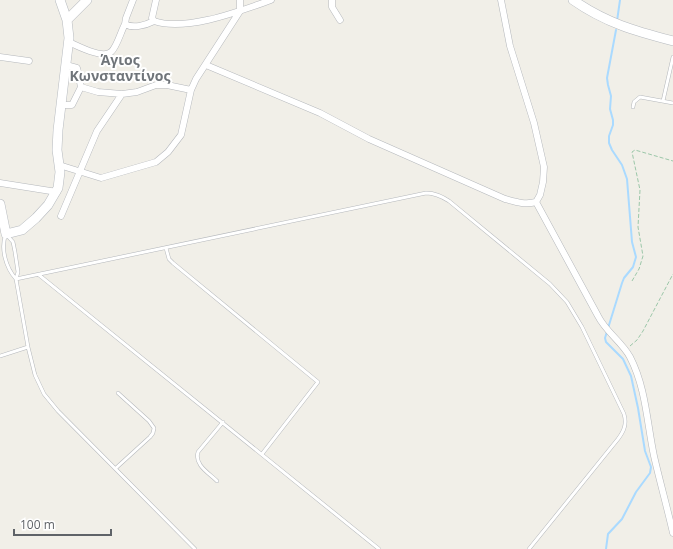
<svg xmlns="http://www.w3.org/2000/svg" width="673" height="549" font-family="'Open Sans',sans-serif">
	<rect width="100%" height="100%" fill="#f1efe8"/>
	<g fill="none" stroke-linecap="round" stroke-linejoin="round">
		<path stroke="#aadaff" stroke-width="2" d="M617,21L620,0
			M606,549L608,534L622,519L636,492L650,473L651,467L645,451L638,408L631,376L623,359L606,342L605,338L622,283L624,278L633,267L636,257L632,242L627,179L622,165L612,150L609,143V136L613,125V120L610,109L611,96L608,85L607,78L616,30"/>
		<defs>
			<path id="lane" d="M663,101L673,57
				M633,107L634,102L640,97L673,103
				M166,248L169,259L173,263L318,382L262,454
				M39,275L379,549
				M16,279L426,193C435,193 441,196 449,201L550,284L567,302L582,327L624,414C627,424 624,431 618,439L529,549
				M16,279C6,268 0,248 6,234L13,242L15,252L18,272L16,279L28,347L35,375L44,394L58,411L195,549
				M0,356L28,347
				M116,468L150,437L153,433L154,428L149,421L118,393
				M217,481C209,473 194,465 198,452L223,422"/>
			<path id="street" d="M133,0L126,18L125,24C133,29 146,25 154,21
				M156,0L152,18L154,21C186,32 240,11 271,0
				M332,0V7L340,20
				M69,42C77,46 103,59 111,52C117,47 121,31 125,24
				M0,57L29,61
				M66,65L77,68L81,87L98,92L122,94L137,92L156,85H167L191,90
				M206,65L320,113L369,139L505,199C516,202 525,205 536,202L540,195L543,182L544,167L534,123L510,46L501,0
				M62,105H72L81,87
				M59,165L101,178L156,162L168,152L181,135L191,90L196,79L240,11V0
				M0,183L57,192
				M536,202L598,316C606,332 622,342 630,357C646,388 647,423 654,456C660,482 667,507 673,533
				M61,216L97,131L122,94"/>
			<path id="secondary" d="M573,0C606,23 635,31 673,41
				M67,20L87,0
				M0,204L6,234L22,230L36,218L48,205L58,188L60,172L57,150L58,130L69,38L67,20L60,0"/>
		</defs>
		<use href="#lane" stroke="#b5b8bc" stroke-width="4"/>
		<use href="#street" stroke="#b5b8bc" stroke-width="7"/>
		<use href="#secondary" stroke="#b6babf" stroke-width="10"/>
		<path stroke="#9cc7a9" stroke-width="1" stroke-dasharray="4 2" stroke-linecap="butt" d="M632,281L639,269L643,256L638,227L640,190L632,152L635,150L673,161
			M630,346L637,340L643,331L673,274"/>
		<use href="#lane" stroke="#fff" stroke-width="3"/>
		<use href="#street" stroke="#fff" stroke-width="6"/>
		<use href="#secondary" stroke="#fff" stroke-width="9"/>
	</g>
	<g text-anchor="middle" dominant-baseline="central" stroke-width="4" stroke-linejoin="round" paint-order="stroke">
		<g font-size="14" font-weight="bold" fill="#70757a" stroke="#fff">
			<text x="120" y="59">Άγιος<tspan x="120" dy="16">Κωνσταντίνος</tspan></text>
		</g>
	</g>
	<path d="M14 529v6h97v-6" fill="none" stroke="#5f6368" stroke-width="2"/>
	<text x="20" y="529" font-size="12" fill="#5f6368" stroke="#ffffff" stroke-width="3" paint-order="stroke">100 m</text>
</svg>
